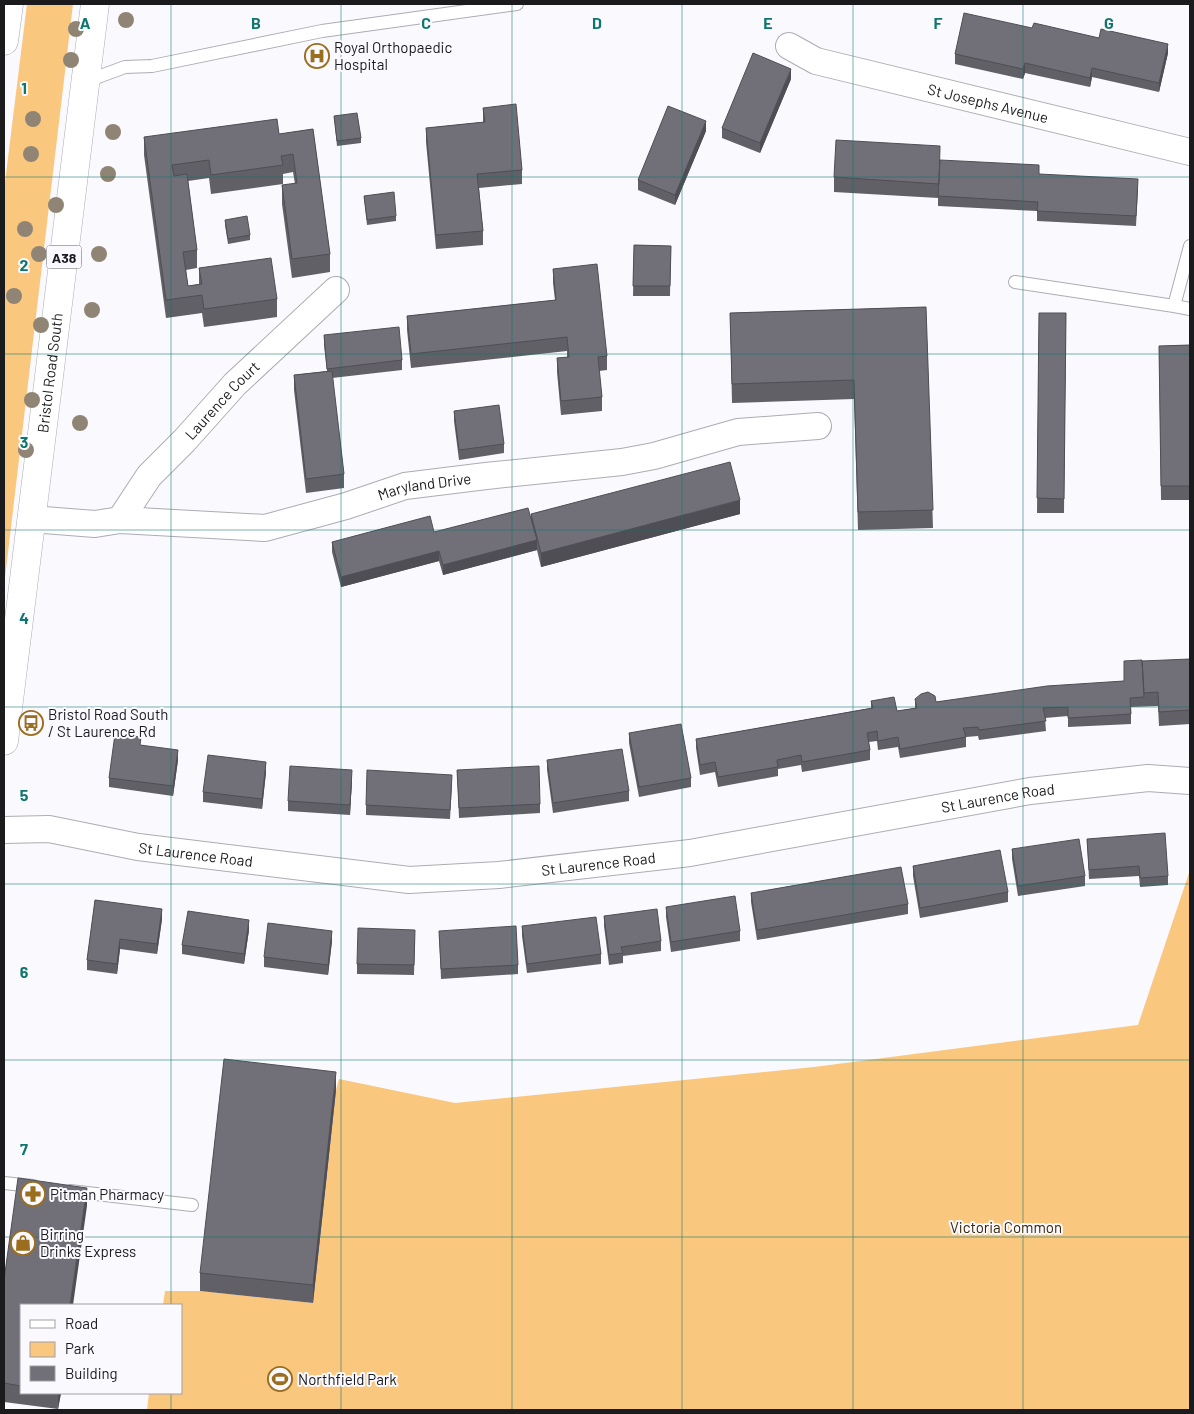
<svg xmlns="http://www.w3.org/2000/svg" width="1194" height="1414" font-family="Barlow,sans-serif">
	<rect width="100%" height="100%" fill="#faf9fe"/>
	<path fill="#f9c77e" d="M27,4H73L4,586V190Z
		M1190,870V1410H147L149,1393H181V1305H163L165,1291H200L313,1303L336,1090L339,1079L455,1103L814,1067L1138,1025Z"/>
	<g fill="none" stroke-linecap="round" stroke-linejoin="round">
		<defs>
			<path id="service" d="M87,81L125,67L152,66L322,31L517,4
				M1015,282L1174,306L1190,246
				M1174,306L1190,309
				M4,1183L33,1186
				M70,1191L192,1205"/>
			<g id="minor">
				<path id="s1" d="M789,46L816,61L1190,152"/>
				<path id="s2" d="M31,519L95,524L120,520L265,528L346,506L405,486L486,476L622,462L654,456L738,432L818,426"/>
				<path id="s3" d="M120,520L149,476L184,441L235,384L336,290"/>
				<path id="s4" d="M4,830L49,829L138,847L409,880L499,875L690,853L1030,791L1148,778L1190,781"/>
			</g>
			<g id="trunk">
				<path d="M4,41L9,4"/>
				<path id="s5" d="M4,741L95,4"/>
			</g>
		</defs>
		<use href="#service" stroke="#adacb4" stroke-width="14"/>
		<use href="#minor" stroke="#adacb4" stroke-width="28"/>
		<use href="#trunk" stroke="#adacb4" stroke-width="29"/>
		<use href="#service" stroke="#fff" stroke-width="12"/>
		<use href="#minor" stroke="#fff" stroke-width="26"/>
		<use href="#trunk" stroke="#fff" stroke-width="28"/>
	</g>
	<g fill="#908574">
		<circle cx="126" cy="20" r="8"/>
		<circle cx="76" cy="29" r="8"/>
		<circle cx="71" cy="60" r="8"/>
		<circle cx="33" cy="119" r="8"/>
		<circle cx="113" cy="132" r="8"/>
		<circle cx="31" cy="154" r="8"/>
		<circle cx="108" cy="174" r="8"/>
		<circle cx="56" cy="205" r="8"/>
		<circle cx="25" cy="229" r="8"/>
		<circle cx="39" cy="254" r="8"/>
		<circle cx="99" cy="254" r="8"/>
		<circle cx="14" cy="296" r="8"/>
		<circle cx="92" cy="310" r="8"/>
		<circle cx="41" cy="325" r="8"/>
		<circle cx="32" cy="400" r="8"/>
		<circle cx="80" cy="423" r="8"/>
		<circle cx="26" cy="450" r="8"/>
	</g>
	<path fill="#616067" d="M1032,28L1168,53L1159,92L1092,77L1090,87L1025,73L1023,79L955,64V54Z
		M791,79L760,153L722,138V128Z
		M483,108L522,170V184L479,188L483,231V245L436,249L426,142V128L483,122Z
		M334,116L361,138V143L337,146Z
		M313,129L330,254V272L292,278L282,204V185L295,184L293,172L283,174V184L211,194L209,178L188,181L197,250V268L186,270L188,286L199,284V268L277,299V317L204,327L202,313L166,318L144,155V137L279,134Z
		M706,131L675,205L638,190V180Z
		M940,165L1039,174L1138,189L1136,226L1037,221V211L938,206V198L834,192V177Z
		M364,196L396,216V221L367,225Z
		M225,220L250,235V240L228,244L225,225Z
		M634,245L671,246L670,296H633Z
		M553,269L607,356V370L599,371L602,397V411L561,415L557,372V358L567,357V351L411,368L407,330V316L555,300L553,283Z
		M926,307L933,528L858,530L854,399L732,403L730,313Z
		M1039,313H1066L1064,513H1037Z
		M324,335L402,360V370L332,378L344,474V488L306,493L294,390V375L327,371L324,345Z
		M1190,345V500H1161L1159,346Z
		M454,411L504,444V453L459,460L454,421Z
		M531,514H740L541,567L537,550L443,575L439,561L341,587L332,552V542L434,532L531,517Z
		M1190,659V724L1159,726L1158,706L1131,707V724L1068,727V716L1045,718L1046,731L979,740L978,736L966,737V747L900,758L898,747L878,750L877,741L869,742L870,750V760L802,772L801,765L778,769V776L718,787L715,772L700,775L696,748V739L871,708V701L897,711L915,708V699L936,702L1124,681V661L1142,665Z
		M629,733L691,778V787L639,797L629,743Z
		M141,745L178,760L173,796L109,787V778Z
		M547,760L629,791V801L553,813L547,770Z
		M457,770L540,804V813L459,818Z
		M266,772L262,809L203,802V792Z
		M352,779L350,815L288,811V801Z
		M452,784L450,819L366,815V805Z
		M1087,839L1168,876V885L1140,887L1139,876L1089,879Z
		M1012,849L1085,876V886L1018,896L1012,859Z
		M913,866L1008,892V902L920,918L913,876Z
		M751,893L908,904V914L757,940L751,902Z
		M95,900L162,919L157,954L120,949L117,974L87,970V960Z
		M666,907L740,931V941L671,952L666,917Z
		M604,916L661,941V951L623,956V963L609,965L604,926Z
		M522,926L601,954V964L527,973L522,936Z
		M249,930L244,964L182,954V945Z
		M439,931L518,965V974L441,979Z
		M415,939L414,975L357,974V964Z
		M332,941L328,975L264,967V957Z
		M336,1090L313,1303L200,1291V1273Z
		M87,1206L21,1305V1393H61L58,1409L4,1402V1280Z"/>
	<path fill="#4f4e54" d="M1168,44V53L1159,92V83Z
		M1025,63V73L1023,79V69Z
		M1092,68V77L1090,87V78Z
		M791,69V79L760,153V143Z
		M706,121V131L675,205V195Z
		M740,500V514L541,567V553Z
		M537,540V550L443,575V565Z
		M439,551V561L341,587V577Z
		M178,750V760L173,796V786Z
		M266,762V772L262,809V799Z
		M352,770V779L350,815V805Z
		M162,909V919L157,954V944Z
		M249,920V930L244,964V954Z
		M332,931V941L328,975V965Z
		M120,939V949L117,974V964Z
		M336,1072V1090L313,1303V1285Z
		M87,1188V1206L73,1305H70Z
		M58,1393H61L58,1409Z"/>
	<path fill="#717078" stroke="#4f4e54" d="M964,13L1032,28L1034,23L1099,38L1101,29L1168,44L1159,83L1092,68L1090,78L1025,63L1023,69L955,54Z
		M753,53L791,69L760,143L722,128Z
		M516,104L522,170L477,174L483,231L436,235L426,128L485,122L483,108Z
		M668,106L706,121L675,195L638,180Z
		M357,113L361,138L337,141L334,116Z
		M277,119L279,134L313,129L330,254L292,259L282,185L297,183L293,154L281,156L283,165L211,175L209,160L172,165L174,176L187,174L197,250L183,252L188,286L202,284L199,268L271,258L277,299L204,309L202,295L166,300L144,137Z
		M836,140L940,146L939,184L834,177Z
		M940,160L1039,165V174L1138,179L1136,216L1037,211L1038,202L938,196Z
		M394,192L396,216L367,220L364,196Z
		M247,216L250,235L228,239L225,220Z
		M634,245L671,246L670,286H633Z
		M597,264L607,356L598,357L602,397L561,401L557,358L569,357L567,337L411,354L407,316L556,300L553,269Z
		M926,307L933,510L858,512L854,380L732,384L730,313Z
		M1039,313H1066L1064,499L1037,498Z
		M399,327L402,360L327,369L324,335Z
		M1190,345V486H1161L1159,346Z
		M332,371L344,474L306,479L294,375Z
		M499,405L504,444L459,450L454,411Z
		M730,462L740,500L541,553L531,514Z
		M528,508L537,540L443,565L439,551L341,577L332,542L430,516L434,532Z
		M1190,659V710L1159,712L1158,692L1144,693L1142,661Z
		M1142,660L1144,697L1130,698L1131,714L1068,718V707L1043,708L1046,721L979,730L978,727L963,728L966,737L900,749L898,737L878,741L877,731L867,733L870,750L802,762L801,755L777,760L778,767L718,777L715,762L700,765L696,739L873,708L871,701L894,697L897,711L917,708L915,699L921,694L928,692L935,696L936,702L1047,686L1124,681V661Z
		M681,724L691,778L639,787L629,733Z
		M115,734L141,737L140,745L178,750L173,786L109,778Z
		M622,749L629,791L553,803L547,760Z
		M208,755L266,762L262,799L203,792Z
		M290,766L352,770L350,805L288,801Z
		M539,766L540,804L459,808L457,770Z
		M367,770L452,775L450,810L366,805Z
		M1165,833L1168,876L1140,878L1139,866L1089,870L1087,839Z
		M1079,839L1085,876L1018,886L1012,849Z
		M1000,850L1008,892L920,908L913,866Z
		M901,867L908,904L757,930L751,893Z
		M735,896L740,931L671,942L666,907Z
		M95,900L162,909L157,944L120,939L117,964L87,960Z
		M657,909L661,941L621,947L623,953L609,955L604,916Z
		M188,911L249,920L244,954L182,945Z
		M596,917L601,954L527,964L522,926Z
		M268,923L332,931L328,965L264,957Z
		M516,926L518,965L441,969L439,931Z
		M358,928L415,930L414,965L357,964Z
		M224,1059L336,1072L313,1285L200,1273Z
		M18,1178L87,1188L70,1305H21V1386L4,1383V1280Z"/>
	<path fill="none" stroke="#0f766e" stroke-width="1" stroke-opacity="0.55" d="M171,4V1305M341,4V1410M512,4V1410M682,4V1410M853,4V1410M1023,4V1410M4,177H1190M4,354H1190M4,530H1190M4,707H1190M4,884H1190M4,1060H1190M4,1237H1190M171,1393V1410"/>
	<defs>
		<symbol id="hospital-ring" viewBox="-11 -11 22 22"><circle r="9.5" fill="#faf9fe" stroke="#9b6d1e" stroke-width="1.5"/><path d="M-5-5h3v3.5h4V-5h3V5h-3V1.5h-4V5h-3Z" fill="#9b6d1e"/></symbol>
		<symbol id="bus-ring" viewBox="-11 -11 22 22"><circle r="9.5" fill="#faf9fe" stroke="#9b6d1e" stroke-width="1.5"/><path d="M-5-6H5V4H4V6H2V4H-2V6H-4V4H-5ZM-3.5-4V0h7V-4ZM-3.5 1.2v1.5H-2V1.2ZM2 1.2v1.5H3.5V1.2Z" fill="#9b6d1e"/></symbol>
		<symbol id="pharmacy-ring" viewBox="-11 -11 22 22"><circle r="9.5" fill="#faf9fe" stroke="#9b6d1e" stroke-width="1.5"/><path d="M-2-6h4v4h4v4h-4v4h-4v-4h-4v-4h4Z" fill="#9b6d1e"/></symbol>
		<symbol id="shop-ring" viewBox="-11 -11 22 22"><circle r="9.5" fill="#faf9fe" stroke="#9b6d1e" stroke-width="1.5"/><path d="M-5-2.5h2.3a2.7 3.5 0 0 1 5.4 0H5L5.5 6h-11ZM-1.5-2.5h3a1.5 2.3 0 0 0-3 0Z" fill="#9b6d1e"/></symbol>
		<symbol id="stadium-ring" viewBox="-11 -11 22 22"><circle r="9.5" fill="#faf9fe" stroke="#9b6d1e" stroke-width="1.5"/><path d="M0-5a6.5 5 0 1 0 0 10a6.5 5 0 1 0 0-10ZM-3.5-1.8h7v3.6h-7Z" fill="#9b6d1e"/></symbol>
	</defs>
	<g fill-rule="evenodd">
		<use href="#hospital-ring" x="303" y="42" width="28" height="28"/>
		<use href="#bus-ring" x="17" y="709" width="28" height="28"/>
		<use href="#pharmacy-ring" x="19" y="1180" width="28" height="28"/>
		<use href="#shop-ring" x="9" y="1229" width="28" height="28"/>
		<use href="#stadium-ring" x="266" y="1365" width="28" height="28"/>
	</g>
	<g text-anchor="middle" dominant-baseline="central" stroke-width="4" stroke-linejoin="round" paint-order="stroke">
		<rect fill="#faf9fe" stroke="#5e5e61" stroke-width="1" x="46.5" y="245.5" width="35" height="23" rx="4"/>
		<g font-size="14" font-weight="bold" fill="#1b1b1e">
			<text x="64" y="257">A38</text>
		</g>
		<g font-size="15" fill="#1b1b1e" stroke="#faf9fe" text-anchor="start">
			<text x="334" y="47">Royal Orthopaedic<tspan x="334" dy="17">Hospital</tspan></text>
			<text x="48" y="714">Bristol Road South<tspan x="48" dy="17">/ St Laurence Rd</tspan></text>
			<text x="50" y="1194">Pitman Pharmacy</text>
			<text x="40" y="1234">Birring<tspan x="40" dy="17">Drinks Express</tspan></text>
			<text x="298" y="1379">Northfield Park</text>
		</g>
		<g font-size="15" fill="#1b1b1e" stroke="#faf9fe">
			<text stroke="none"><textPath href="#s1" startOffset="208">St Josephs Avenue</textPath></text>
			<text stroke="none"><textPath href="#s5" startOffset="371">Bristol Road South</textPath></text>
			<text stroke="none"><textPath href="#s3" startOffset="158">Laurence Court</textPath></text>
			<text stroke="none"><textPath href="#s2" startOffset="400">Maryland Drive</textPath></text>
			<text stroke="none"><textPath href="#s4" startOffset="1004">St Laurence Road</textPath></text>
			<text stroke="none"><textPath href="#s4" startOffset="194">St Laurence Road</textPath></text>
			<text stroke="none"><textPath href="#s4" startOffset="599">St Laurence Road</textPath></text>
		</g>
		<g font-size="15" fill="#392604" stroke="#faf9fe">
			<text x="1006" y="1227">Victoria Common</text>
		</g>
	</g>
	<g font-size="16" text-anchor="middle" font-weight="bold" fill="#0f766e" stroke="#faf9fe" stroke-width="4" stroke-linejoin="round" paint-order="stroke">
		<text x="85" y="29">A</text>
		<text x="256" y="29">B</text>
		<text x="426" y="29">C</text>
		<text x="597" y="29">D</text>
		<text x="768" y="29">E</text>
		<text x="938" y="29">F</text>
		<text x="1109" y="29">G</text>
		<text x="24" y="94">1</text>
		<text x="24" y="271">2</text>
		<text x="24" y="448">3</text>
		<text x="24" y="624">4</text>
		<text x="24" y="801">5</text>
		<text x="24" y="978">6</text>
		<text x="24" y="1155">7</text>
	</g>
	<rect width="1194" height="1414" fill="none" stroke="#1b1b1e" stroke-width="10"/>
	<rect x="20" y="1304" width="162" height="90" fill="#faf9fe" stroke="#a1a0a4"/>
	<rect x="30" y="1320" width="25" height="8" fill="#ffffff" stroke="#a1a0a4"/>
	<text x="65" y="1329" font-size="15" fill="#1b1b1e">Road</text>
	<rect x="30" y="1342" width="25" height="15" fill="#f9c77e" stroke="#a1a0a4"/>
	<text x="65" y="1354" font-size="15" fill="#1b1b1e">Park</text>
	<rect x="30" y="1366" width="25" height="15" fill="#717078" stroke="#a1a0a4"/>
	<text x="65" y="1379" font-size="15" fill="#1b1b1e">Building</text>
</svg>
